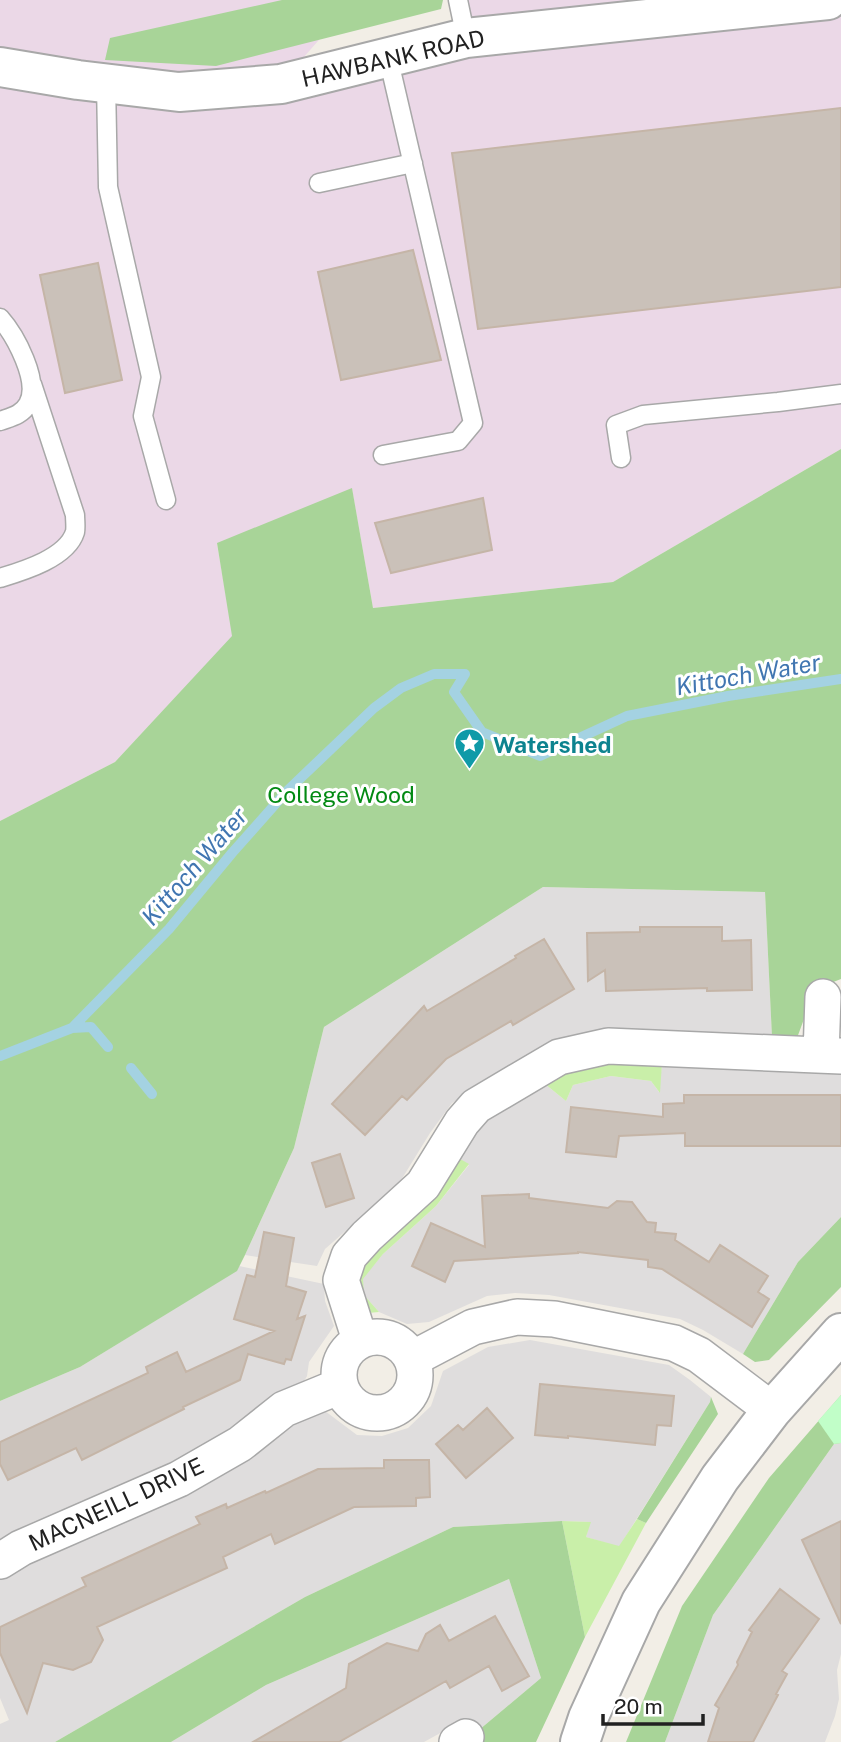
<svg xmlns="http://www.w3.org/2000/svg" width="841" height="1742" font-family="'Public Sans',sans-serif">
	<rect width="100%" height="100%" fill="#f2eee6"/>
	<path fill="#dfdddd" d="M543,887L765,892L772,1037L589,1032L539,1051L452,1103L430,1133L398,1185L325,1249L317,1266L245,1255L294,1148L324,1027Z
		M662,1063L841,1071V1217L798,1262L743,1354L703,1330L680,1319L549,1295L515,1293L487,1296L429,1322L407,1324L379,1312L364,1295L362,1279L383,1254L436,1206L469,1165L453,1155L475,1125L545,1084L566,1101L573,1085L611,1076L651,1081L659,1092Z
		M239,1266L324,1284L325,1301L334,1326L309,1362L307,1376L303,1383L229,1434L0,1545V1401L80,1367L236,1271Z
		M530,1340L669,1365L690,1380L711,1397L710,1402L619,1547L586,1537L590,1522L562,1521L453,1527L305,1597L55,1742H0V1724L9,1720L0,1698V1578L103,1528L300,1414L321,1408L357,1435L382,1436L408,1428L431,1406L443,1371L488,1347Z
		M841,1443V1654L837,1670L839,1699L835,1716L825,1742H665L713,1615L834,1444Z
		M509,1579L541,1678L479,1730L453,1726L424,1742H171L266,1685Z"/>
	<path fill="#ebd8e7" d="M0,0H354L282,82L466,38L458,0H841V449L613,582L373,608L352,489L217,544L233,636L115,762L0,821Z"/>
	<path fill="#c9efa9" d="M615,1061L662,1063L660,1093L651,1081L611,1076L573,1085L566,1101L545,1084L574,1068Z
		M453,1155L469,1164L436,1206L383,1254L363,1279L364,1295L379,1312L368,1313L354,1296L362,1259Z
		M637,1519L646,1523L585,1637L562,1521L591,1522L586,1537L619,1546Z"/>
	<path fill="#a8d498" d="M282,0H443L441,9L216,66L105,60L110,38Z
		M841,449V979L815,989L797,1038L772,1037L765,892L543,887L324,1027L294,1148L245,1255L237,1271L80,1367L0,1401V821L115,762L232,636L217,543L352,488L373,608L613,582Z
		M841,1217V1287L769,1360L755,1362L743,1354L798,1262Z
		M841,1395V1443L834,1444L713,1615L665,1742H626L682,1606L769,1478Z
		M711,1397L718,1414L646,1523L637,1519L710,1402Z
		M562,1521L585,1637L536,1742H476L479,1730L541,1678L509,1579L266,1685L171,1742H55L305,1597L453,1527Z"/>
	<path fill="#c1fec8" d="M841,1395V1443L834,1444L818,1421Z"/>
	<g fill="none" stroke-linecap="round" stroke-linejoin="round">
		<path stroke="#a4d2e2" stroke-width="10" d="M72,1028L91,1027L108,1047
			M0,1056L72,1028L169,929L232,853L287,791L374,708L401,688L434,674H465L454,692L482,732L540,756L627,716L728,696L841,679
			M131,1068L152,1094"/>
	</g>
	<path fill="#cac1b9" stroke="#c5b5a7" stroke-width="2" d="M841,108V287L478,329L452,153Z
		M413,250L441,360L341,380L318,272Z
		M98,263L122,380L65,393L40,275Z
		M483,498L492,550L391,573L375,523Z
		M640,927H722V941L751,940L752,990L707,991V988L606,991L605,970L588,981L587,933L640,932Z
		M544,939L574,989L513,1025L511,1021L446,1059L407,1100L402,1096L365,1135L332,1104L424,1006L427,1011L516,958L515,956Z
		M684,1095H841V1146H685V1133L619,1136L616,1157L566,1152L571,1107L663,1117V1104L684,1103Z
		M340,1154L354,1198L326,1207L312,1163Z
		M529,1194V1198L608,1208L617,1201L632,1202L647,1222L656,1223L655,1232L676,1234L675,1240L709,1262L720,1245L768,1276L758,1292L769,1299L752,1327L662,1269L648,1267V1260L578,1252V1253L454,1261L445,1282L412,1266L431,1223L485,1247L482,1196Z
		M264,1232L294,1238L286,1286L306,1292L297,1319L305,1316L291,1360L286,1359L284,1364L248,1354L240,1380L183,1407L184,1409L82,1460L76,1448L8,1480L0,1464V1442L148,1373L146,1367L177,1352L186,1372L274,1331L234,1319L247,1275L255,1277Z
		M540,1384L674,1396L671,1426L657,1425L655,1445L568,1436V1438L535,1435Z
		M487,1408L513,1438L466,1478L436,1444L458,1425L463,1430Z
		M384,1460H429L430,1497L416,1498V1506L354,1507L275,1544L271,1534L223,1557L227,1568L97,1627L103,1640L91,1662L73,1670L43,1663L27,1713L0,1653V1627L86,1586L82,1578L200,1524L196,1517L226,1504L227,1508L265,1491L266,1493L318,1469L384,1468Z
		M841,1521V1624L802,1540Z
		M780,1589L819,1619L782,1671L787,1674L776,1694L778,1695L753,1742H708L719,1708L715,1705L738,1665L737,1662L752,1632L749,1630Z
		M495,1616L529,1676L502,1691L489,1666L450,1688L446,1681L339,1742H253L346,1688L349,1664L387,1643L418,1651L426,1634L440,1625L449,1641Z"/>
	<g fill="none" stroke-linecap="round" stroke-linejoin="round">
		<defs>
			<path id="service" d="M458,0L466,38
				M106,83L108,187L151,377L143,416L166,500
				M319,183L413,163
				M0,318C15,335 41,382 28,404C22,415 11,417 0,421
				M383,455L458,441L473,423L388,57
				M621,458L616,425L643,415L778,402L841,394
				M0,578C23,571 67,558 75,532C76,527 75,520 75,515L32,384"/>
			<path id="minor" d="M821,1055L823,997
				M339 1375a38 38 0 1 1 76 0a38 38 0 1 1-76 0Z
				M360,1340L341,1280L349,1256L367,1236L423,1185L462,1122L476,1106L559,1057L608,1046L841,1056
				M412,1359L473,1327L517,1317L554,1319L674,1343L699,1355L772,1410
				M0,1561L21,1548L179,1479L240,1444L284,1409L340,1386
				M457,1742L466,1737"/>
			<path id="tertiary" d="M0,67L78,80L179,92L281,84L466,38L828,0
				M580,1742L588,1718L641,1602L720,1478L772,1410L841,1333"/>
		</defs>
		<use href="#service" stroke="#a8a8a8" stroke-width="21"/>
		<use href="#minor" stroke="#a8a8a8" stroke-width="38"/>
		<use href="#tertiary" stroke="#a8a8a8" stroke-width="42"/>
		<use href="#service" stroke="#fff" stroke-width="18"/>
		<use href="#minor" stroke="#fff" stroke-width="35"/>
		<use href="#tertiary" stroke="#fff" stroke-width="38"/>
	</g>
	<defs>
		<symbol id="sight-pin" viewBox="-11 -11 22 30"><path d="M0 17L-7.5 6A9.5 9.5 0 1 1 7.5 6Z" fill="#0f9aa8" stroke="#fff"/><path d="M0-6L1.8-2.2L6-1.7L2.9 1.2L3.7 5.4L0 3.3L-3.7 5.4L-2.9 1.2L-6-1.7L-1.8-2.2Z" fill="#fff"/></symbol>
	</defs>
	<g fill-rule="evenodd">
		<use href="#sight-pin" x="452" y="726" width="35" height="47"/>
	</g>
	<g text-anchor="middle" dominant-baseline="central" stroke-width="6" stroke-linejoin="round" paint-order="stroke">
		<g font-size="23" fill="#212121" stroke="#fff">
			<text transform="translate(393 58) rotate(-13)">HAWBANK ROAD</text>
			<text transform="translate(116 1504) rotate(-25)">MACNEILL DRIVE</text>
		</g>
		<g font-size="23" font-weight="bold" fill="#0d838f" stroke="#fff" text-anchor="start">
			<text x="493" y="744">Watershed</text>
		</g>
		<g font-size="23" fill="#038a13" stroke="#fff">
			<text x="341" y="794">College Wood</text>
		</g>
		<g font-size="24" font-style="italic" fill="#4176b1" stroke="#fff">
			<text transform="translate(748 674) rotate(-10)">Kittoch Water</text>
			<text transform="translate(194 866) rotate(-49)">Kittoch Water</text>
		</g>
	</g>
	<path d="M603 1714v10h100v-10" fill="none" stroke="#212121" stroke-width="3.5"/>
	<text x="614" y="1714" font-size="21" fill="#212121" stroke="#ffffff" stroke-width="5" paint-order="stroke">20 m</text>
</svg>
